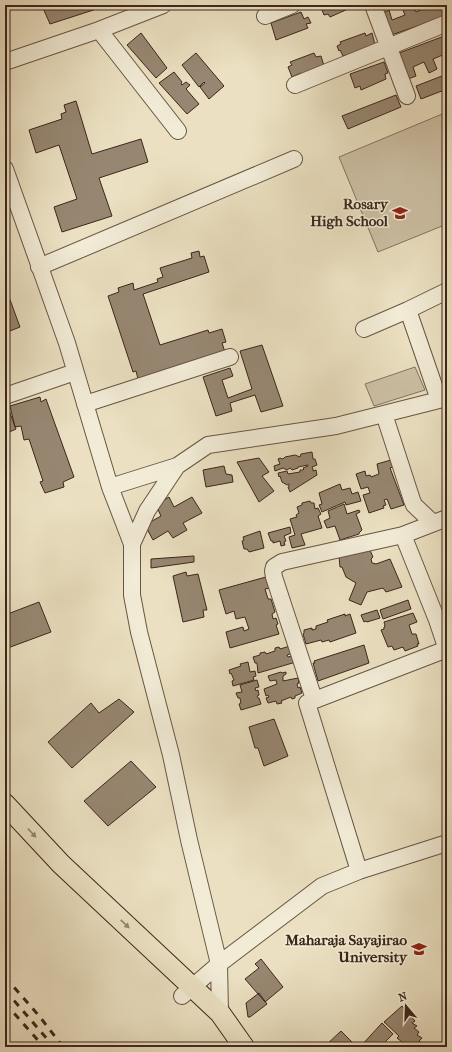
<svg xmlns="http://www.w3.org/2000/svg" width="452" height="1052" font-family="'IM FELL French Canon',serif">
	<rect width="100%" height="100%" fill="#ebe1c2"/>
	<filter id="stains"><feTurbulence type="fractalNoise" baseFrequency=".005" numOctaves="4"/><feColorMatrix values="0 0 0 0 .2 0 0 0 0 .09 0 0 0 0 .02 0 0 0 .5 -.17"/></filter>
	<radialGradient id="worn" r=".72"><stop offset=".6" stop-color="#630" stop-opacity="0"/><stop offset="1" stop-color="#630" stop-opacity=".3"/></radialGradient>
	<path fill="#cdc1a6" stroke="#847460" d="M447,112V224L378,252L339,157Z
		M415,367L425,390L374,406L365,384Z"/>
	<path fill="#978772" stroke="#3c261b" d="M53,5H109L50,24L43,8Z
		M322,5H357L330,17L328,14L324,15L322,10L324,9Z
		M401,5H412L416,12L427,7L426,5H445L447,9V16L391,35L383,13L389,10L392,20L405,15Z
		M301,12L304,19L308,17L311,23L306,24L308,28L276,40L271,23Z
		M141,33L167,68L156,78L127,45Z
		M365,33L366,36L372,33L375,45L347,58L345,55L343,56L340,50L339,51L337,46L341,44L340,42Z
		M447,35V59L445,54L433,59L437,69L429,73L424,62L413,67L416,76L408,79L399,53Z
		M196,53L224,86L209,99L200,87L205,83L204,82L199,87L182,65Z
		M314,53L316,57L321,56L324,66L303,75L301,73L292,77L288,67L292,65L290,62Z
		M384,62L388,73L385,74L386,79L361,90L360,86L355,88L350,74Z
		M174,72L182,82L181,84L182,85L186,82L190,85L186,89L199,104L187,114L159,83Z
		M447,74V89L421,99L416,86Z
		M396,95L401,107L348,129L342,116Z
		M76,101L92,154L141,139L148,162L99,178L112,216L62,232L54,207L77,199L59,145L36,153L29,130L62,119L61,114L66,112L64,105Z
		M199,251L200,257L204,256L209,272L143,294L160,345L208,330L209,333L222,329L226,342L222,343L226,355L138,379L136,371L133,372L108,296L119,292L118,288L133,283L134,290L158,282L157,279L163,277L160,268L192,258L191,253Z
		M9,297L20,327L5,333V298Z
		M262,345L283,406L261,412L255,395L230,403L232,411L216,416L203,377L230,368L233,376L222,380L228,398L252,389L240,351Z
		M40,397L41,402L46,399L74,477L63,482L64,487L45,493L40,482L43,481L29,439L24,440L21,426L15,427L10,406Z
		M7,405L16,429L5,434V406Z
		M312,452L313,459H315L317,465L312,467L313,469V471L316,470L317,475L290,492L288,487L289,486V484L287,485L282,482L280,476L279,477L278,473L287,471L288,474L300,472V470H303L304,469L303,468L308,466V465L298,467V468L292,470L290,468L287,470L283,468L275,471L274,466L280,464L278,459L280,458L283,459L285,457L295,455L300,457L301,454Z
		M259,458L269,472L262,476L274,491L259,502L237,462Z
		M391,460L393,467L390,468L404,505L391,509L387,499L384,500L386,505L383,506L384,508L369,513L363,495L370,493L368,487L361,489L356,474L365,471L366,476L370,475L371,477L379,474L377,464Z
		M224,466L226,474L232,475L233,482L206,487L203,470Z
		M340,484L342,490L350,488L352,494L358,492L361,501L346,505L345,502L322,512L319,505L322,504L319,493Z
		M169,497L174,507L192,497L202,513L183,523L187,530L173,538L168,531L153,540L145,525L161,516L156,505Z
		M310,501L311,503H314L315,509L318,508L321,514L318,516L322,528L301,534L305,545L292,548L289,537L295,535L290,519L297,517L296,515L299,513L297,507L302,505V503Z
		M344,504L347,514L359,510L360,512L356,514L362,530L359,533V534L340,540L335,526L327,528L324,521L330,518L328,511Z
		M290,527L291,533L284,536L286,541L284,542L285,545L281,546L280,541L273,543V541H271L268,533Z
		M260,531L264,548L249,552L247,549H244L242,541L244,540L243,537Z
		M369,548L373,557L371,559L372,563L376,564L390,559L402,587L386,592L383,588L367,592L361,605L349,600L356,583L346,577L342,567H340L339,556Z
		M194,556V562L151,568V559Z
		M186,572L187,576L198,574L207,610H203L204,617L183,622L173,576Z
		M266,577L270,588L265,589L268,599H271L275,612L272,614L273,619L276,618L278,624L276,625L279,634L230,648L226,632L243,627L244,631L249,629L245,617L236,619L234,611L226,614L219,590Z
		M408,600L411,609L383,619L380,610Z
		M39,602L51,632L5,649V615Z
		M377,610L380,618L367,622L366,621L364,622L361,615Z
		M413,613L417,622L409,625L412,634H416L419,644H417L418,646L405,651L403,647L394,650L392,646L388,647L381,630L384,629V627L385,626L384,622Z
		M345,614V616L350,614L356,633L330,642L329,640L322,642L321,640L306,644L303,634L304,633V630L312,628V630L316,629V626L328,622L327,620Z
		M364,645L369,663L318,681L313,663H315L314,661Z
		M290,646L292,653L287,655L288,657L292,656L296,662L258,673L257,663H255L253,657L260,655V653L265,652L266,654L275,651V648L279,647L280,649Z
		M248,662L250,672L255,671L256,676L253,677L254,680L233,686L232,681L234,680L231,673L230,674L229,670L241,666L240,664Z
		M281,672L282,673L286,672V674L283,676V681L298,678L299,683L297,684L298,688L300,687L302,693L295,696V698L292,699L291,697L281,701L282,703L277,704L276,701L268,703L266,698L269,697L268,695L266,696L264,689L277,684L276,680L270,681L268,676Z
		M257,680L259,687L255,688L256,691L258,690L259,695L257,696L258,698H259L261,704L241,710L239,704L241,703L240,698H238L236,693L242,692L240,685Z
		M119,699L134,712L72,768L48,742L91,703L99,713Z
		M274,719L288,756L264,766L258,748H255L249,727Z
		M131,761L156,787L108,826L84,801Z
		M261,959L283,987L265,1002L245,979L259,968L255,964Z
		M259,993L267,1004L250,1017H248L246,1003Z
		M402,1006L415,1021L412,1023L417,1026L414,1028L419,1032L417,1035L422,1038L419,1041L424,1044L421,1047H403L399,1044L402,1042L397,1038L399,1036L384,1022Z
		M382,1023L393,1034L380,1047H360Z
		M341,1031L356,1046L324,1047Z"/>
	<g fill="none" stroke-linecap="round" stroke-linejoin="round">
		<defs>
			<path id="minor" d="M373,5L407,96
				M265,16L292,5
				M99,30L178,131
				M5,62L99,30L163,5
				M295,85L447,23
				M5,169L67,343L110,487
				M39,267L294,159
				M364,329L408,310
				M5,396L75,372
				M439,400L408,310L447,291
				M85,404L230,357
				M384,414L412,500L414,505L433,523
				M447,518L403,535L437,620L447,650
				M132,544L110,487L177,466
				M314,699L274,577L273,571L274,567L282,562L403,535
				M359,871L307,703L447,649
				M182,996L219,964L322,886L359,871L447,843
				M220,1013L219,964L189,840L171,755L139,632L132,595V544L147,511L177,466L208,445L336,426L439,400L447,396"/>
			<path id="major" d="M5,804L61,864L204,998L220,1013L244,1047"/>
		</defs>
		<use href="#minor" stroke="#685545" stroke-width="18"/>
		<use href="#major" stroke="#3c261b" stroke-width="22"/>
		<use href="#minor" stroke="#f2ecd7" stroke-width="16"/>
		<use href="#major" stroke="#ebe1c2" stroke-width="20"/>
		<path stroke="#3c261b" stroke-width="3" stroke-dasharray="7 7" stroke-linecap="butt" d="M5,977L40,1017L63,1047
			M5,990L54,1047
			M5,1003L44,1047"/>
	</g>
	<defs><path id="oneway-solid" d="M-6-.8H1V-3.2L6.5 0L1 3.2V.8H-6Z"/></defs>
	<g fill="#94846e">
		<use href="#oneway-solid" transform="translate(32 833) rotate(47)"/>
		<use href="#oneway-solid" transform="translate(125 924) rotate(43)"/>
	</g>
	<defs>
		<symbol id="school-bare" viewBox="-9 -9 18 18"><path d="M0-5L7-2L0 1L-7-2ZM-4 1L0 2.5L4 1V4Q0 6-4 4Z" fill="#8f2418" stroke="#f2ecd7" stroke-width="2.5" paint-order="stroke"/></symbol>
		<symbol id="university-bare" viewBox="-9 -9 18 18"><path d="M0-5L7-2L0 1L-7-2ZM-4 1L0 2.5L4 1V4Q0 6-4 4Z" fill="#8f2418" stroke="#f2ecd7" stroke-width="2.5" paint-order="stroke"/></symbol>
	</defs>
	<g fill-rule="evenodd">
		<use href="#school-bare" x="389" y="202" width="22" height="22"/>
		<use href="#university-bare" x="408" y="938" width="22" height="22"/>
	</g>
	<g text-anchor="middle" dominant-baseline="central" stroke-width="3" stroke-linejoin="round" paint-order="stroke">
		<g font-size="15" font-weight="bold" fill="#3c261b" stroke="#f2ecd7" text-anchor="end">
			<text x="388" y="204">Rosary<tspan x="388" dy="17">High School</tspan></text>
			<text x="407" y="940">Maharaja Sayajirao<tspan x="407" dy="17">University</tspan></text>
		</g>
	</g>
	<rect width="452" height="1052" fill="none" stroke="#ebe1c2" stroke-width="20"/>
	<rect x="6" y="6" width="440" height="1040" fill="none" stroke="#3c261b" stroke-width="2"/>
	<rect x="10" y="10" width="432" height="1032" fill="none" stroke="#3c261b"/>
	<g transform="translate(406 1006) rotate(341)" stroke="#f2ecd7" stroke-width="3" paint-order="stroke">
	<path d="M0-3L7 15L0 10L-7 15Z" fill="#3c261b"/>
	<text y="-6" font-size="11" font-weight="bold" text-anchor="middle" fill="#3c261b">N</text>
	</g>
	<rect width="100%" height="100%" filter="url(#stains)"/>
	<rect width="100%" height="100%" fill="url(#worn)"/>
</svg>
